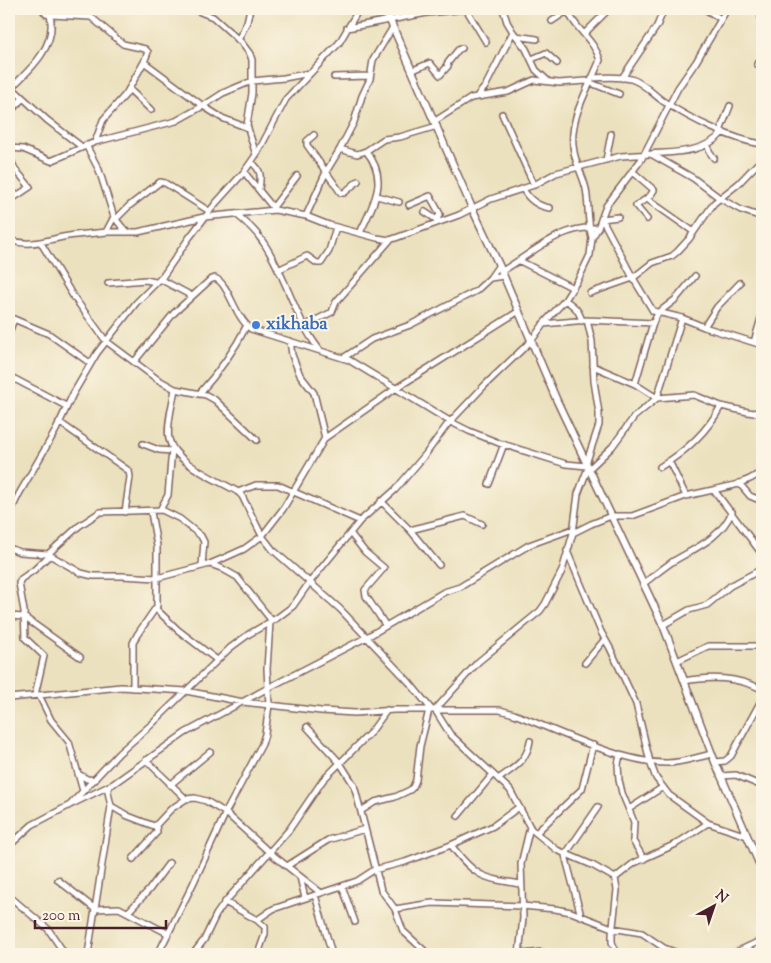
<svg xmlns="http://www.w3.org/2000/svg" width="771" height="963" font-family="'Sorts Mill Goudy',serif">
	<rect width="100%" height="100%" fill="#fcf5e5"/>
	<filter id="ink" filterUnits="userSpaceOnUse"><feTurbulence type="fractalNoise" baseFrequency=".02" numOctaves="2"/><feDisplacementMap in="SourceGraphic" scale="10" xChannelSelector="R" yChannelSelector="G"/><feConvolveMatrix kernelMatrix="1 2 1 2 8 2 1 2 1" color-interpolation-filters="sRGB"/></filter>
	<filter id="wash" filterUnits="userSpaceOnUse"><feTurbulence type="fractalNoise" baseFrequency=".0096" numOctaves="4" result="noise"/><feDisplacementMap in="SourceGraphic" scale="20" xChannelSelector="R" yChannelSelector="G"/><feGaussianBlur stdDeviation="1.12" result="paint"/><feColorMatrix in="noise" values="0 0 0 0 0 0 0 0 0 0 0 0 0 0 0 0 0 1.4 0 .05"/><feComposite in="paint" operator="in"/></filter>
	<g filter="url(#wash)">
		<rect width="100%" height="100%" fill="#ebe1be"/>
	</g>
	<g filter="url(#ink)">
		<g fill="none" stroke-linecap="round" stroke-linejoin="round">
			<defs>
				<path id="minor" d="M42,9L46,14L51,15L91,17L123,44L145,49L148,52L144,62L126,94L103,120L95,142
					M193,9L213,17L241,42L250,54L252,60V93L247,125L256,155
					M466,9L486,42
					M503,9L507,22L513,32L526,49L536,70L548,81
					M567,9C574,29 594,39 600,60C589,88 567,120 574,152C576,164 583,176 586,189C589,205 587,221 592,238
					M705,9L721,19
					M762,13L761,15L762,28
					M552,21L567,11
					M347,28L427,13L467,9
					M584,34L609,9
					M516,36L537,39
					M238,40L247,22L250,9
					M532,59L546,53L557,63
					M144,62L203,106L222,118L248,128
					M757,64L762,66
					M413,70L430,63L440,75L448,66L447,64L458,50L462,48
					M334,77L370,76
					M592,78C604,77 618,76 631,79C645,83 654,96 666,103C691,119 732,140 762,144
					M622,78L657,26L664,9
					M9,85L47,120L82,147
					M12,87C32,68 57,45 50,15
					M129,89L151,110
					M478,95L485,87L513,32
					M9,113L23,98
					M502,114L534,185
					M435,121L471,98L508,92L534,80L559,83L586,81L619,94
					M720,131L730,106
					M314,135L307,141V145L341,193H344L358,181
					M708,144L709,151L714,158
					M86,145L99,170L114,217L126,232
					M9,148L23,149L51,161L95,142L176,121L203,106L223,93L252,81L284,78L310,73
					M340,149L357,154L366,151L384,139L400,137L437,126
					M651,154C676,152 705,153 723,132
					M9,157L15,169L30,187L9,201
					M606,160L611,134
					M251,162C262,170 261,177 259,189
					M632,171L654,190L650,196L636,206L647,219
					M244,172L275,210
					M761,187H762
					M523,189C529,200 537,206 550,208
					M377,196L399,202
					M647,199L694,232
					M409,205L430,196L440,214L437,219
					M274,206L297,176
					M425,212L437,220
					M236,214C246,222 256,231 263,242C286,275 294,317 319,349
					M306,216L326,172L340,149L354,122L362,96L370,79L373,60L393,27
					M618,217L602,219L633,278L653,311L682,318L704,327L762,345
					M116,219L129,206L160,182L165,183L209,211
					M106,232H138L204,217L275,210L306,216L329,225L377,238L390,240L459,215L491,199L534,185L556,173L621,156L651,154L693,178L721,199L741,210L762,217
					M360,233C373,204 390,180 366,151
					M9,240C29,247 43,241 63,237C77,234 92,234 106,232L114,217
					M41,243L73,296L106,341L157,379L175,389L206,395L215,400L257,440
					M520,261L573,288
					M278,270L307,256L317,263H321L329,251L336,227
					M502,271C532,254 561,224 598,228
					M490,278L504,276
					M160,279L192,296
					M108,283L146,280L155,282
					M590,293L633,278L652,263L672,256L677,252L689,239L714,203L738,184L762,159
					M565,300C574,306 579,310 582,321
					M9,317L49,334L90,363
					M543,324L587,320L653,323L658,313L676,299L695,276
					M304,326L332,312L336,302L390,240
					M704,327L717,307L740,283
					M9,333L14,319
					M290,341L292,355L300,375L314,393L325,438
					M754,342L762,315
					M343,358L372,339L410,325L476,291L490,278L499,265
					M134,362L174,313L210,280L215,278C230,285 233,315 251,329L349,360L451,422L469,431L499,443L566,464L587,466
					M593,366L635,384L657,398
					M9,376L66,406
					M635,384L653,323
					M175,389C173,402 166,426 169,439C174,463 218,480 238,492L242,496L262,536L273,550L340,609L409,682L432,710
					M199,394C218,373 234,351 247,325
					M657,398L682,318
					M59,422L129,471L130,477L125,512
					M143,444L159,450L172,451
					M669,461L686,496
					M586,464L599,425V413L594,381L592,341L587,320
					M660,467C685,452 707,432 721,406
					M588,468L578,494L573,533L562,571L545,604L540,611L478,662L435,710L450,734L510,790L531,829L557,850L592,865L615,878L617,890L612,935V942L617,954
					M589,469L612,447L634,417L657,398L694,395L721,406L748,412L754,413L762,410
					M739,483L750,496L762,501
					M489,484L504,444
					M714,490L762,554
					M238,492L256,485H278L360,521
					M381,501L410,530L439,565
					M160,510L168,495L172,449
					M9,515L19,494L56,430L73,394L97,353L136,303L163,276L189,238L216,203L244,172L258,152L286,99L339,43L359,9
					M410,530L465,516L482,524
					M350,533L365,552L384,568L365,590L366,596L386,626
					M573,533L591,524L611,516H632L686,496L735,485L750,479L762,472
					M9,548L20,552L48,554L81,573L93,576H122L157,578L210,564L224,558L244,549L262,536L283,509L325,438L395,389L519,311
					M567,551L601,632L610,648L636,704L650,762L656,778L669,795L708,823L747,836
					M48,554L79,526L100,512L162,510L180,519L201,536L204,542L202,565
					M210,564L221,568L237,577L272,621
					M643,584C652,577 662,569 672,562C695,548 720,539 732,512
					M156,609L178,630L217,660
					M9,616L24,617L80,657
					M663,625L689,610L707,605L730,586L762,569
					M677,661L708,646H762
					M585,663L605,639
					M684,681C712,676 736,677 762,689
					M133,688V643L137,635L157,606V546L151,512
					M35,695L44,656L25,638L24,611L19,583L21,579L34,570L50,555
					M39,695L51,720L69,742L83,791
					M9,698L121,687L186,691L243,702L321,711L355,713L394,710H500L514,714C556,730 622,763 667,763C682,763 697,757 712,754
					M307,727L340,763L354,785L381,890L395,909L403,931L428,954
					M620,754L618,765L619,780L622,793L634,822L633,841L644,859
					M146,760L186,799
					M715,762L725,761L731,756L762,699
					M80,775L87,779L95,780
					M721,776L736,775L762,786
					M498,779C514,768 527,761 530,741
					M170,785L210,752
					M72,804L113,784L185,733L268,688L367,637L444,592L460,587L529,545L573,529
					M111,806L128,816L154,826L157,824L171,809L186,799L195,798L206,801L226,813L269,852L321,893
					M629,809L663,787
					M361,811L375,802L395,797L410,790L413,787L416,780L420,746L429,710
					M458,816L493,774
					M536,833L582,789L593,745
					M451,845C475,877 482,878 521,884
					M9,846L32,825L70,805L119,753L152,724L230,648L249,634L277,618L293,606L309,583L360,521L395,490L425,455L447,425L485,385L532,340L545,322L565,300L579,278L590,255L592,238L598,228L606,206L641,160L678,88L696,62L727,9
					M133,859L157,832L156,825
					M287,866L328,840L365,829
					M300,877L305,898
					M615,878L634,863L676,844L708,823
					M58,880L95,909L119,908L167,933
					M342,886L355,922
					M315,895L332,954
					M9,896L48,929L65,954
					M225,902L257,920L265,927V934L258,954
					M395,909L432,903L522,906L555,909L571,912L612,928L642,933L664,948L680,954
					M128,912L149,890L169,863
					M581,916L565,855L598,807
					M257,920L273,909L357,881L374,870L405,862L451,845L493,826L519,807
					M88,954L111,806L108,792L109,786
					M158,954L193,884L227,810L262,744L265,734L269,705L267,669L270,622
					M193,954L204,940L216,915L225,902L289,830L323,780L371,732L387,710
					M519,954L523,918L521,864L530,827
					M523,954L541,952L549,954
					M732,954L762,940"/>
				<path id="tertiary" d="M385,9L472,208L499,265L557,401L663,625L715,762L762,870"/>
			</defs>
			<use href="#minor" stroke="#82635e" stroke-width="8"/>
			<use href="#tertiary" stroke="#82635e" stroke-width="9"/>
			<use href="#minor" stroke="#fff" stroke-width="5"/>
			<use href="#tertiary" stroke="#fff" stroke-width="6"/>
		</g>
	</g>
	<circle fill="#3f7fe0" stroke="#fcf5e5" stroke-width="2" cx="256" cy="325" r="5"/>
	<g text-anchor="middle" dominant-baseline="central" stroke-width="4" stroke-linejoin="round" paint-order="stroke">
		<g font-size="18" font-weight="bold" fill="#366cbe" stroke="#fcf5e5" text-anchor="start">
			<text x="266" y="325">xikhaba</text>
		</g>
	</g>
	<rect width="771" height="963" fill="none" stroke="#fcf5e5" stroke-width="30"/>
	<g transform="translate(714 906) rotate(40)" stroke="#fcf5e5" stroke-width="4" paint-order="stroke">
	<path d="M0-4L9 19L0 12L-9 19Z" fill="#4a1f2b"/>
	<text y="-8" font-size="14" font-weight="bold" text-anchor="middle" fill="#4a1f2b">N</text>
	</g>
	<path d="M35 920v8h131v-8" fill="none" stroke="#4a1f2b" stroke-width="2.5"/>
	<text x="42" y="920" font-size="15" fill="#4a1f2b" stroke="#fcf5e5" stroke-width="4" paint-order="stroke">200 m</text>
</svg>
